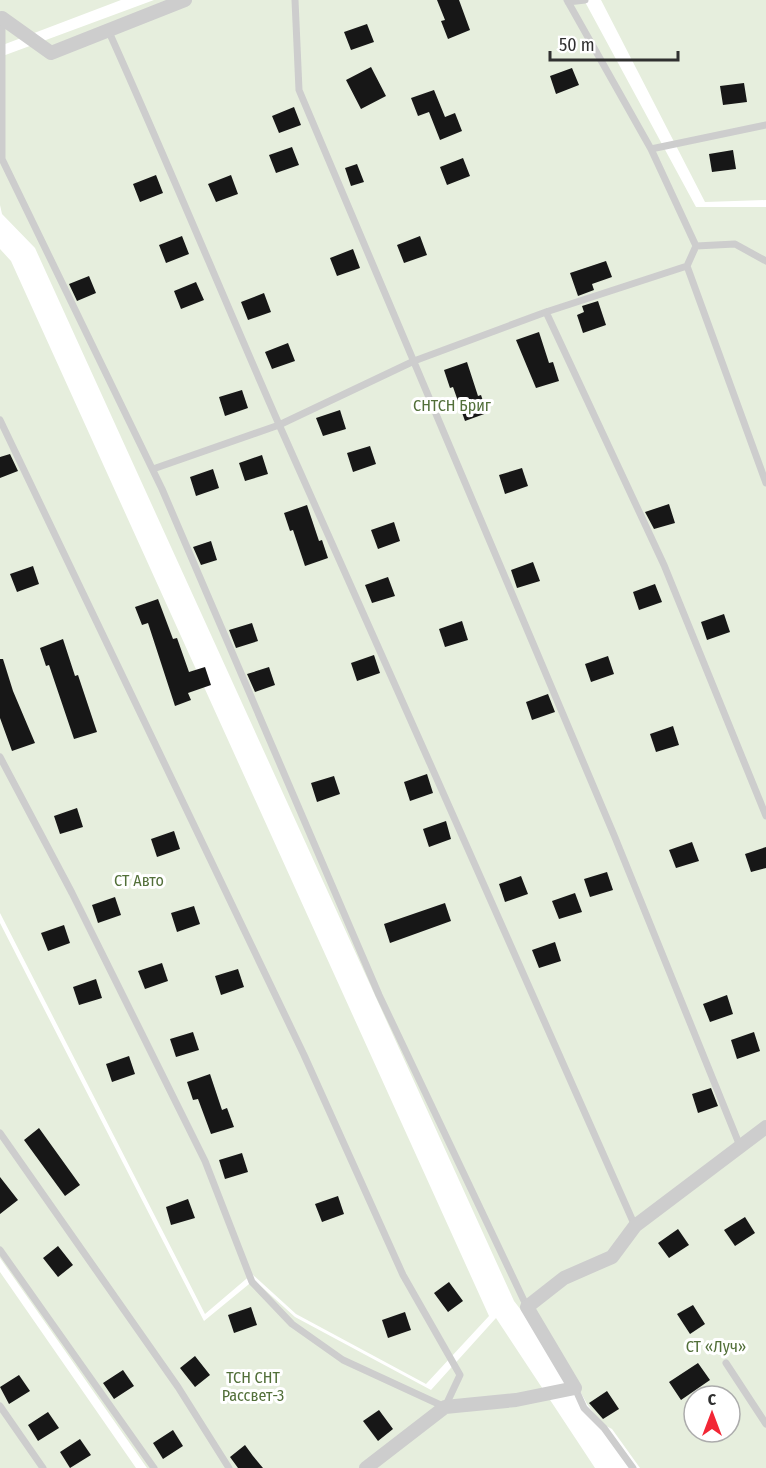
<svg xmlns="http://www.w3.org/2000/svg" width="766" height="1468" font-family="'Fira Sans Condensed',sans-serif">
	<rect width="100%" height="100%" fill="#fff"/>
	<path fill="#e6eedd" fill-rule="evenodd" d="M0,0H121L0,46Z
		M154,0H584L696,207H766V1468H640L612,1429L602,1424L587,1404L573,1378L514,1301L35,248L2,214L0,205V57ZM694,1396H730V1432H694Z
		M601,0H766V200L705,202Z
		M0,249L11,261L489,1316L426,1384L296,1314L252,1274L205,1314L0,913Z
		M0,923L204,1321L254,1280L295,1317L431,1390L496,1318L595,1468H147L0,1258Z
		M0,1272L136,1468H0Z"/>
	<path fill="#171717" d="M437,0H459L470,30L448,39L441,21L445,20Z
		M367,24L374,42L351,50L344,32Z
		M371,67L386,96L361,109L346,80Z
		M572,68L579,85L556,94L550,76Z
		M744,83L747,102L723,105L720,86Z
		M434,90L445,117L455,113L462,131L440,140L429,112L418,116L411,98Z
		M294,107L301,125L279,133L272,116Z
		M292,147L299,165L276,173L269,155Z
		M733,150L736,169L712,172L709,154Z
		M463,158L470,176L447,185L440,167Z
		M357,164L364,182L351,186L345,168Z
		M156,175L163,193L140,202L133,184Z
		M231,175L238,194L216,202L208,184Z
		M182,236L189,254L166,263L159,245Z
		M420,236L427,255L404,263L397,245Z
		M353,249L360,268L337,276L330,258Z
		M606,261L612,277L592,284L594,290L578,296L570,273Z
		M89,276L96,293L77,301L69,284Z
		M196,282L204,300L181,309L174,291Z
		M264,293L271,312L248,320L241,302Z
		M598,301L606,325L583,333L577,315L584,312L582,306Z
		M539,332L549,363L553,362L559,381L536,388L516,340Z
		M288,343L295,361L272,369L265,352Z
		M467,362L478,396L481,395L487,413L465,421L453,387L450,388L444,370Z
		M242,390L248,408L225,416L219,397Z
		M340,410L346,429L323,436L316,418Z
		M370,446L376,464L353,472L347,453Z
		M10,454L18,471L0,478V457Z
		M262,455L268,474L245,481L239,463Z
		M522,468L528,486L505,494L499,475Z
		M213,469L219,488L196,496L190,477Z
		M669,504L675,523L654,529L645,512Z
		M307,505L319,541L322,540L328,558L305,566L293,530L290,531L284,513Z
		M394,522L400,541L378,549L371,530Z
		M211,541L217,560L201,565L193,547Z
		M533,562L540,581L517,588L511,570Z
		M33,566L39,584L17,592L10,574Z
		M388,577L395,596L372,603L365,585Z
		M655,584L662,602L639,610L633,592Z
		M158,599L173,639L177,638L189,672L205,667L211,685L188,693L191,700L175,706L148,623L142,625L135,607Z
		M724,614L730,632L707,640L701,622Z
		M462,621L468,640L445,647L439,629Z
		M252,623L258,641L236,648L229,630Z
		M63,639L75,676L78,675L97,732L74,739L49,665L46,666L40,648Z
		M374,655L380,673L357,681L351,663Z
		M608,656L614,674L591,682L585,664Z
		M0,659H3L13,691L35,743L12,751L0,718Z
		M269,667L275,685L255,692L247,674Z
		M548,694L555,712L532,720L526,702Z
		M673,726L679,745L656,752L650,734Z
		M427,774L433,793L410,801L404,782Z
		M334,776L340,794L317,802L311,783Z
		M77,808L83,827L60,834L54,816Z
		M446,821L451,839L429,847L423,829Z
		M174,831L180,849L157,857L151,839Z
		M692,842L699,861L676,868L669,850Z
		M766,847V868L751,872L745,854Z
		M607,872L613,890L590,897L584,879Z
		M521,876L528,894L505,902L499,884Z
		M575,893L582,912L559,919L552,901Z
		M115,897L121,915L98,923L92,905Z
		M445,903L451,921L390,943L384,924Z
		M194,906L200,924L177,932L171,913Z
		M64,925L70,943L48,951L41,933Z
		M555,942L561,961L539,968L532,950Z
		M162,963L168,981L145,989L138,971Z
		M238,969L244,987L221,995L215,976Z
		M96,979L102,998L79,1005L73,987Z
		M727,995L733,1014L710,1022L703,1004Z
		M193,1032L199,1050L176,1057L170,1039Z
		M754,1032L760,1051L737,1059L731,1040Z
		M129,1056L135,1074L112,1082L106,1064Z
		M210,1074L222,1110L227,1108L234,1127L211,1134L198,1099L193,1100L187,1082Z
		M711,1088L718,1106L698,1113L692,1094Z
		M39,1128L80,1185L65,1196L24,1140Z
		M242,1153L248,1172L225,1179L219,1160Z
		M0,1177L18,1200L0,1214Z
		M338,1196L344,1214L322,1222L315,1204Z
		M188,1199L195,1218L171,1225L166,1207Z
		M745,1217L755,1233L735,1246L724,1230Z
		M678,1229L689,1245L669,1258L658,1243Z
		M58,1246L73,1265L58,1277L43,1258Z
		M449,1282L463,1301L448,1312L434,1293Z
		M693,1305L705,1324L690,1334L677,1314Z
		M251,1307L257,1325L234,1333L228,1315Z
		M405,1312L411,1330L388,1338L382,1320Z
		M195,1356L210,1375L195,1387L180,1368Z
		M698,1363L710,1380L681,1400L669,1382Z
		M123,1370L134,1386L114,1399L103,1383Z
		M19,1375L30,1391L9,1404L0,1387Z
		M607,1391L619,1409L603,1419L589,1403Z
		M379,1410L393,1429L378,1441L363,1421Z
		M48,1412L59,1428L38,1441L28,1425Z
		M173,1430L183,1446L163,1459L153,1443Z
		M80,1439L91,1455L70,1468L60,1452Z
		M245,1445L253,1456L263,1468H238L230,1457Z"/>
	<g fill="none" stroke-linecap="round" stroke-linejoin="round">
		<path stroke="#cdcdcd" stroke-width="7" d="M295,0L299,90L614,835L740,1146
			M567,0L651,149L696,246L687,266L766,483
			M568,2L585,0
			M2,18V159L162,489L379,995L527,1307
			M109,32C168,163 223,297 281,429C399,695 518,959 635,1226
			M651,149L766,125
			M696,246L735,244L766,261
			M546,312L664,565L766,816
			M0,420L304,1055L403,1275L460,1375L445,1407L343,1360L292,1324L252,1282L205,1161L72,893L0,757
			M153,469L279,425L414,361L546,312L687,266
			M0,1133L178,1387L229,1468
			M0,1250L154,1468
			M726,1363L766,1424
			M575,1388L584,1408L604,1428L633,1468
			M0,1406L43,1468"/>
		<path stroke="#cdcdcd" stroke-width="14" d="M2,18L51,53L185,0
			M366,1468L445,1407L516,1400L575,1388L527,1307L564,1278L612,1257L635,1226L766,1127"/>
	</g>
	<g text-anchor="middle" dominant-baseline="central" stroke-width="6" stroke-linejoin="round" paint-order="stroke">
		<g font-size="16" fill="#526f39" stroke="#fff">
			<text x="452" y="405">СНТСН Бриг</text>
			<text x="139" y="880">СТ Авто</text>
			<text x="716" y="1346">СТ «Луч»</text>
			<text x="253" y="1377">ТСН СНТ<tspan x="253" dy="18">Рассвет-3</tspan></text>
		</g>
	</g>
	<g transform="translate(712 1414)"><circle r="28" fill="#ffffff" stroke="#acacac" stroke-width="1.5"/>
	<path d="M0-4.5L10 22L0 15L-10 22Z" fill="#f22635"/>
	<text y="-9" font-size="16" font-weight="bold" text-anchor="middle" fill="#303030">С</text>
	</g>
	<path d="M550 51v9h128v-9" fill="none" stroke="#303030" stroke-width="3"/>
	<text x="559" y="51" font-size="18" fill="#303030" stroke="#ffffff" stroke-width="4.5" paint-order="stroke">50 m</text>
</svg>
